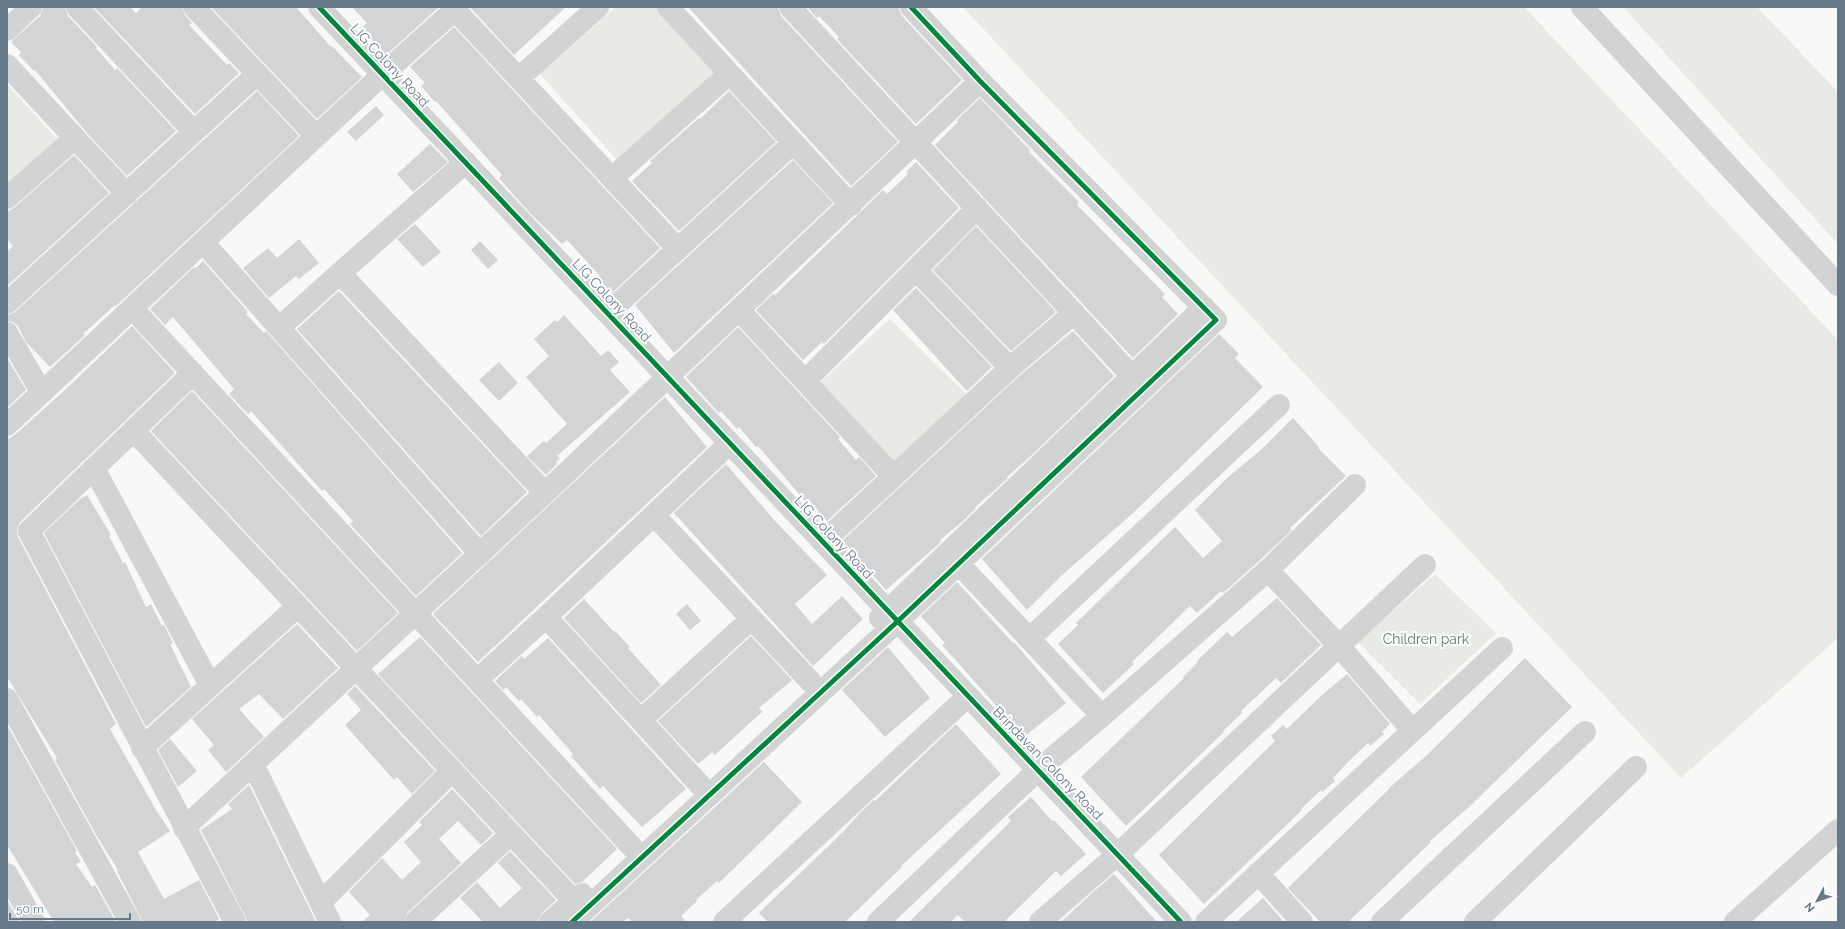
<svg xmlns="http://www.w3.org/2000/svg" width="1845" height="929" font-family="Raleway,sans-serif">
	<rect width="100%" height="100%" fill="#f8f8f7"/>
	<path fill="#e8ebe5" d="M616,7H657L716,73L617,160L540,74Z
		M963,7H1524L1838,340V638L1681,778Z
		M1623,7H1757L1838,92V244Z
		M7,84L60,142L7,189Z
		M890,319L971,399L894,472L815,387Z
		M1435,574L1496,633L1420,704L1358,642Z"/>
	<path fill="#d3d4d5" d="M43,7H65L68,16L97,47L96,48L115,70L117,68L176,131L127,176L87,133L35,70L34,71L19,55L21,52L11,42L40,16Z
		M94,7H130L136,13L142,7H182L185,15L192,23L189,25L227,65L229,63L239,73L195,114Z
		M211,7H296L331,47L332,46L362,77L317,119Z
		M352,7H439L386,55L361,28L367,23Z
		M470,7H566L514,55Z
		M688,7H778L781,16L898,142L851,186Z
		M807,7H898L902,16L962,80L916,124L837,39L839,37L819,16L817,18Z
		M454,27L660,248L612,293L598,278L600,276L567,240L562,244L528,211L499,178L502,175L486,157L436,101L435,102L421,86L425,83L410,67Z
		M257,91L299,136L116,306L115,305L83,334L85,335L50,367L26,342L18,326L13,322L7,321V315L15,312Z
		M729,91L776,142L679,231L632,181L652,163L650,161L699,118L700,119Z
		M980,98L1030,150L1029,152L1079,202L1077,205L1165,294L1162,297L1178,314L1133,358L935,145L958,122L957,120Z
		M376,106L384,115L356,141L347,132Z
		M430,144L448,162L413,192L397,174Z
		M74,155L109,193L7,286V252L13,246L7,239V212L15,207Z
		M793,160L833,203L674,353L635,305Z
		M916,162L959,208L824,344L822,342L803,360L756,310L773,294L775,295L883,190L887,194L908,174L906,172Z
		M415,224L441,252L423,267L397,239Z
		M976,226L1056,312L1011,351L933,270Z
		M299,239L319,263L299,279L296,276L269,298L243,268L268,248L277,258Z
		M480,241L498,260L488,269L471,250Z
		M203,261L248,312L246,314L264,333L266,331L462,553L416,596L350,524L353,521L324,489L322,491L251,411L248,414L229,394L234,389L173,317L165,325L150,309L194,267L196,268Z
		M916,288L992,367L967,391L893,310Z
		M339,291L527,492L481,536L297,329Z
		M564,315L601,356L608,350L619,362L610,370L630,392L557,456L560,459L556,462L557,464L546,475L527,456L544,441L546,443L567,424L526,377L549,356L534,339L555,320L557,322Z
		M132,326L175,373L20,522L17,530L18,537L116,724L110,729L156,810L170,831L138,852L164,899L199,880L219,919L214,922H143L117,871L118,870L95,833L55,760L57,758L7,677V440L16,434L66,389Z
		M738,327L840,437L838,439L856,460L859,457L876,476L827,521L808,499L805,501L758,446L756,447L739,427L737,429L721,411L719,413L686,377Z
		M1073,331L1114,376L1034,453L1007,477L1008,478L995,490L975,507L976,508L963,521L940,540L941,542L886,590L842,541L1018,377Z
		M1219,334L1239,354L1235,358L1263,387L1132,514L1061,576L1027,610L982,559Z
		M7,358L26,390L7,408Z
		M499,362L518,383L499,401L479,380Z
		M192,391L398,613L357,651L151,431Z
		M665,397L707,447L478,662L433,614Z
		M1293,418L1319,447L1318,448L1346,476L1290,528L1292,530L1258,562L1223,593L1221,591L1197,613L1190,606L1132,662L1134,664L1103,693L1058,644L1078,625L1076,623L1175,527L1203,558L1222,541L1195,510L1227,478L1262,449Z
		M726,464L775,521L827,575L795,604L812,624L842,596L863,619L813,666L674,513Z
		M87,495L111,535L109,536L123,563L125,562L146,607L151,604L162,626L164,625L173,643L170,644L191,687L146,727L44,533L80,499Z
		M957,582L1013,643L1014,642L1066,703L1024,737L942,645L945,643L921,616Z
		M1277,598L1321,645L1281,683L1276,678L1241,711L1242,713L1223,731L1224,732L1126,826L1081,777L1184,678L1183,677L1198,662L1197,661L1227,632L1232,637Z
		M584,599L614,632L615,631L630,647L628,648L661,685L641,703L564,618Z
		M687,604L701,621L690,630L676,614Z
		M297,624L338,668L283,719L259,694L239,709L264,737L226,772L208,750L214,745L192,719Z
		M751,636L792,680L759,708L762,712L730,741L715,755L712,752L698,764L658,721Z
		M420,637L617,849L582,882L575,884L378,674Z
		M548,638L686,789L642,827L603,786L600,789L571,756L573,754L539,715L537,717L521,699L519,701L506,687L503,690L495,681L522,656L524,659Z
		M888,647L930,698L885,737L842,690Z
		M1525,658L1572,707L1470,806L1430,841L1431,842L1348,922H1320L1288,888L1390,788H1389L1427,755Z
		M1347,674L1390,724L1382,732L1384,734L1370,746L1368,743L1348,762L1333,778L1335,781L1322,792L1321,790L1301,809L1302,810L1204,904L1159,855L1275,741L1271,736L1283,725L1287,729L1322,695Z
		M355,686L435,771L412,794L397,777L394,780L345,725L361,710L347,694Z
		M956,724L1001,774L901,866L902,867L845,922H768L759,913L843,832L861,812L874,800L875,801Z
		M7,725L77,851L75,852L81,862L76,864L92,887L95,885L116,922H54L7,845Z
		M170,739L197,771L178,787L158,750Z
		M764,762L802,802L719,883L717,881L696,900L697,901L681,916L686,922H632L628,918L622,922H590Z
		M249,785L287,863L316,922H248L201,830L232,809L228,804Z
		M452,789L493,833L481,845L458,821L439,839L461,863L407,913L403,922H362L370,915L349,892L382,858L402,880L421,862L404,842L422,825L419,822Z
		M1031,797L1052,821L1054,820L1086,854L1061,876L1056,871L1004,922H965L958,915L950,922H909L1011,821L1008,817Z
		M510,851L556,900L542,913L537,922H483L460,898L477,882L500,908L522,888L498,863Z
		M1114,874L1157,922H1061L1093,892Z
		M1263,898L1284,922H1236Z
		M7,900L20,922H7Z"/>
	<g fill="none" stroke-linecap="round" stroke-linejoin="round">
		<path stroke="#d2d3d3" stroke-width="22" d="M77,7L194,132
			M194,7L316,136
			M319,7L1181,922
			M668,7L851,205
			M790,7L1131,375
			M1582,7L1838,285
			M455,10L678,249
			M7,30L31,7
			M7,65L127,194
			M519,78L598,7
			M612,178L729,74
			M7,198L75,138
			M203,242L480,554
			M916,270L1010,368
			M340,273L466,162
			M7,303L257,74
			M132,308L632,847
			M740,311L893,476
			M608,313L793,143
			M279,328L340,273L545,493
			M7,333L42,393
			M193,373L29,531L235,922
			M805,381L977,208
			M7,425L383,74L458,7
			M133,430L574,901
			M94,468L210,685
			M654,515L811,682
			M823,542L1010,368L1074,313
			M959,564L1102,716
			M1268,570L1340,647L1412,730
			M546,617L700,785
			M880,618L1204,307
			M1029,639L1279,405
			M477,680L546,617L730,443
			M7,699L130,922
			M641,720L751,619
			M142,748L298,606
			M253,764L330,922
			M184,828L545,493L980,81
			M1258,873L1302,922
			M7,874L34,922
			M321,902L452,771
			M415,922L511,834
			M550,922L582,894
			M572,922L898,621L1216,320L980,81L911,7
			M724,922L968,696
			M878,922L1038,770L1102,716L1268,570L1355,485
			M1040,922L1118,854L1425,565
			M1206,922L1502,648
			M1382,922L1585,732
			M1475,922L1636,767
			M1735,922L1838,830"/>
		<defs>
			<path id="cycleway" d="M319,7L1181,922
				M572,922L898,621L1216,320L980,81L911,7"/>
		</defs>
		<use href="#cycleway" stroke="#fff" stroke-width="8"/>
		<use href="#cycleway" stroke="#00873e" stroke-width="5"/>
	</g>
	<g text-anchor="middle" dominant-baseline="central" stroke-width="4" stroke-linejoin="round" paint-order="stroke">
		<g font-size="14" fill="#65798a" stroke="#fff">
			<text transform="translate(390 65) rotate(47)">LIG Colony Road</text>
			<text transform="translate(612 300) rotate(47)">LIG Colony Road</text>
			<text transform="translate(834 537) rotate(47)">LIG Colony Road</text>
			<text transform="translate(1048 763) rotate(46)">Brindavan Colony Road</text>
		</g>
		<g font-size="14" fill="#667b60" stroke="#fff">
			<text x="1426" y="639">Children park</text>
		</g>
	</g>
	<rect width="1845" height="929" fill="none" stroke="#65798a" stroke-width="16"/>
	<g transform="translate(1817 901) rotate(229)" stroke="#ffffff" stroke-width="3" paint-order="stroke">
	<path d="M0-3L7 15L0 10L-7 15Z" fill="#65798a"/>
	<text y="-6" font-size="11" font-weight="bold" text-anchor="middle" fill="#65798a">N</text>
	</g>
	<path d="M10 913v6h120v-6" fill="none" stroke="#65798a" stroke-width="2"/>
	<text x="16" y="913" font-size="12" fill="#65798a" stroke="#ffffff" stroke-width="3" paint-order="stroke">50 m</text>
</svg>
